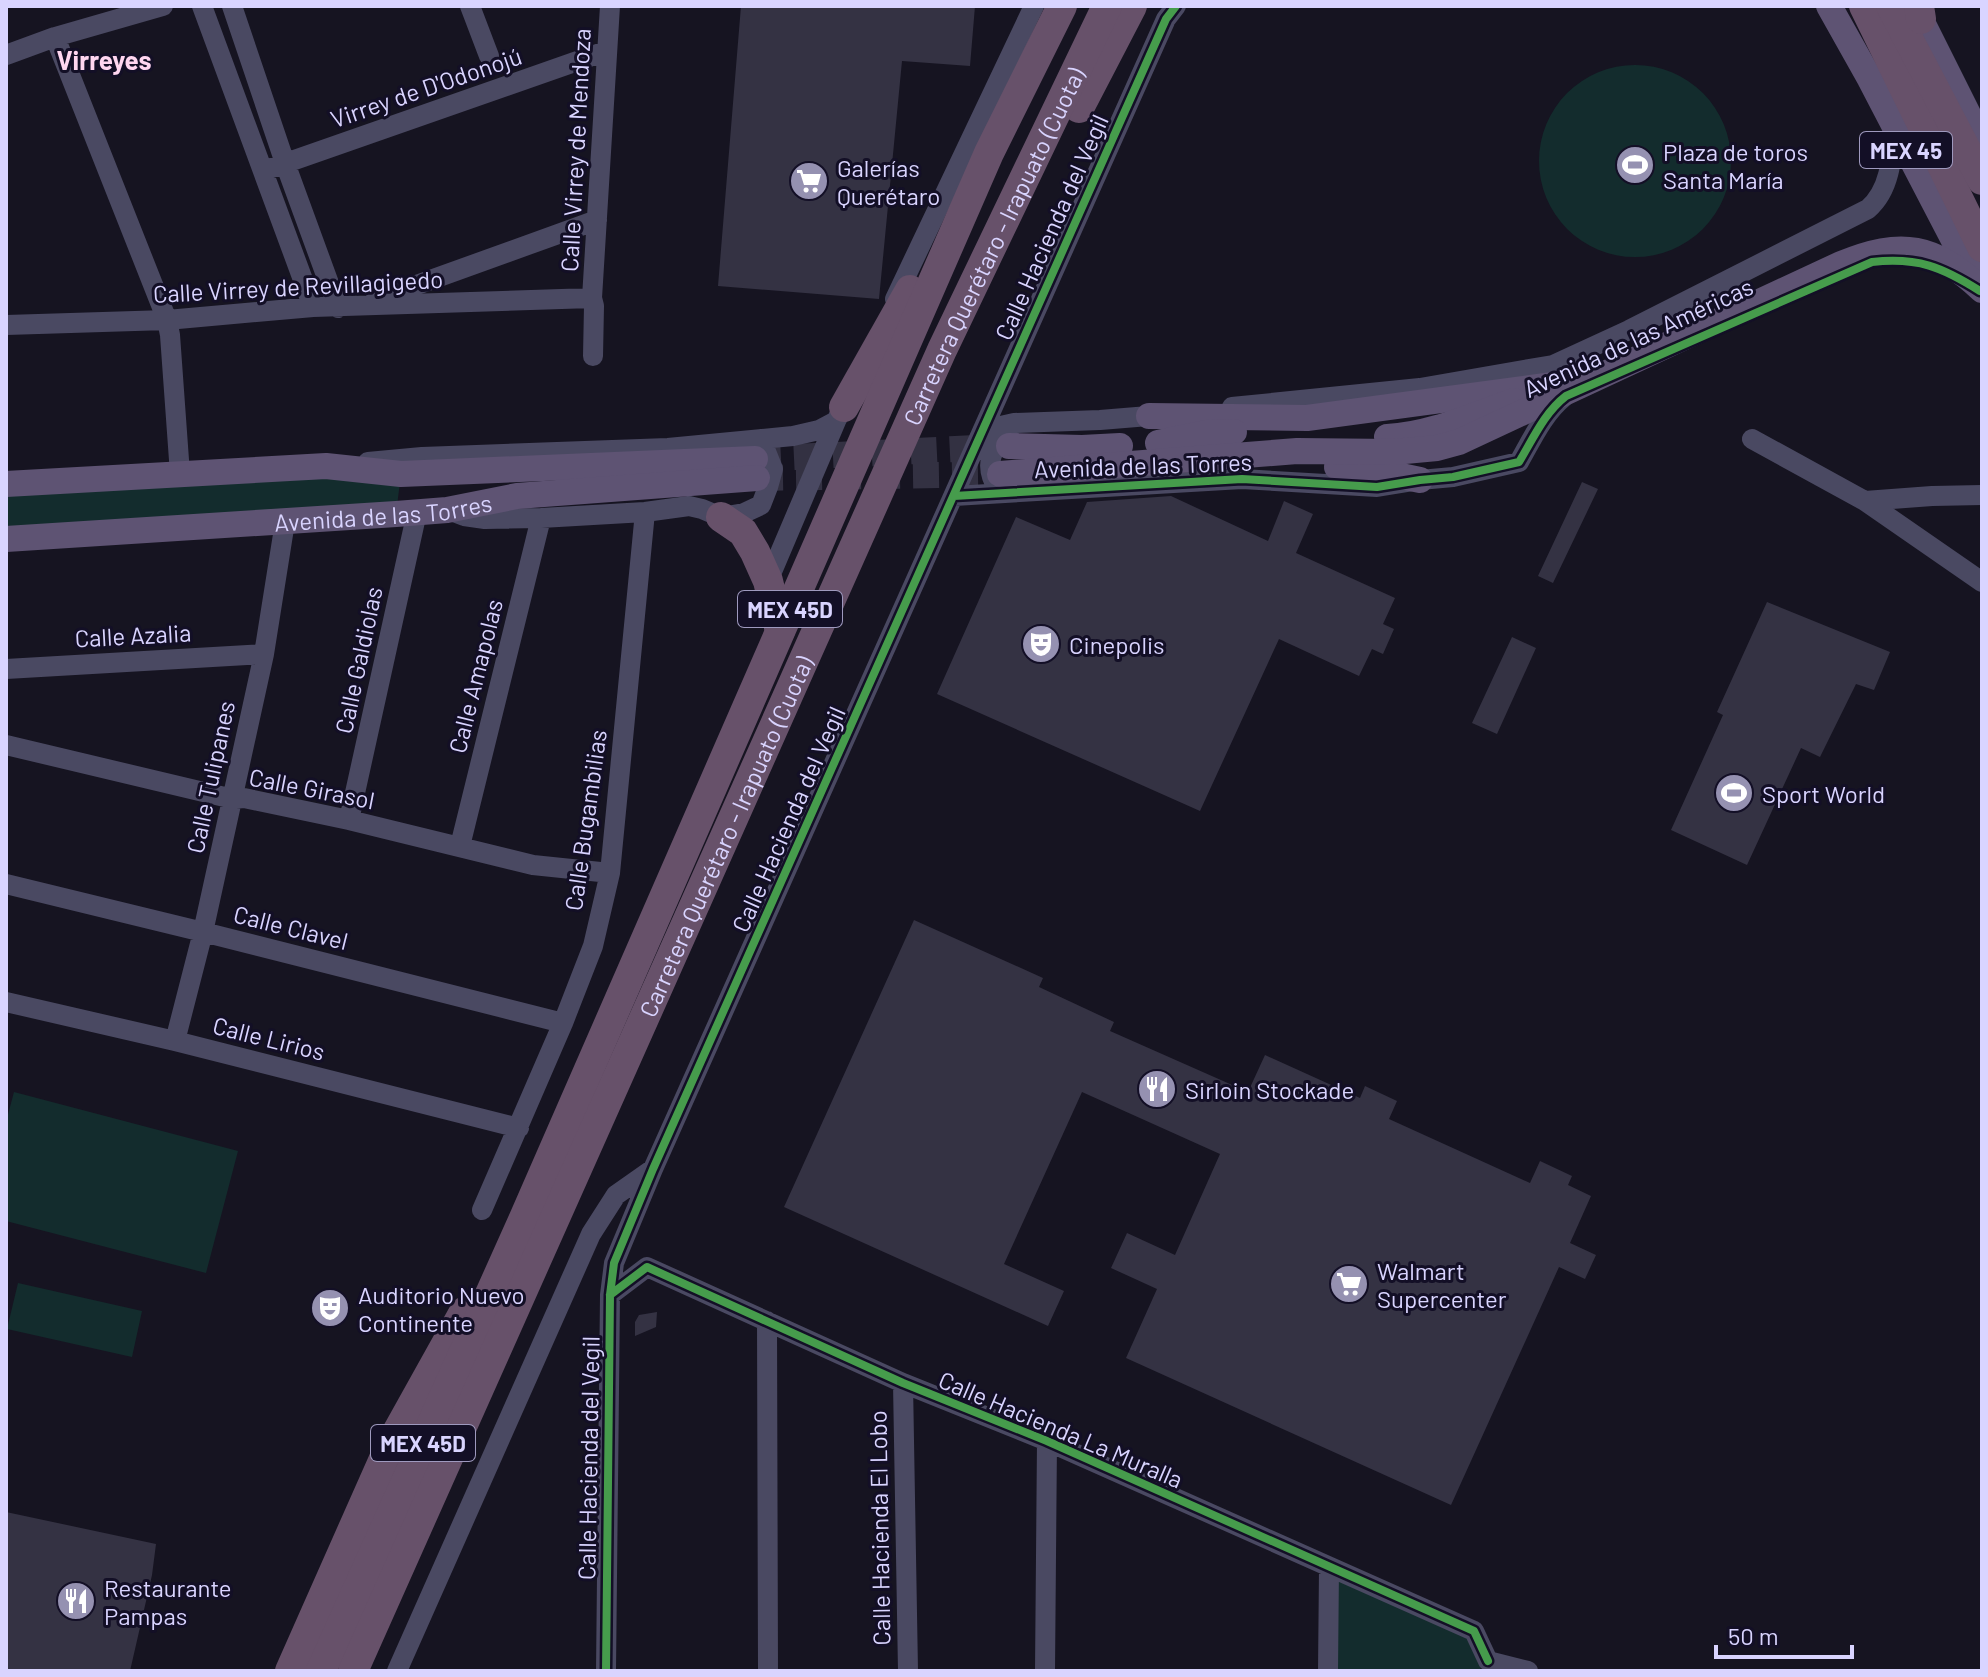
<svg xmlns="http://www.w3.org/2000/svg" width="1988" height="1677" font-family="Barlow,sans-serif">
	<rect width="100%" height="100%" fill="#161421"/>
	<path fill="#132c2d" d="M1539 161a96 96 0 1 1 192 0a96 96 0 1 1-192 0Z
		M401,474L396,514L6,539V484Z
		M14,1092L238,1151L206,1273L6,1221V1122Z
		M18,1283L142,1311L132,1357L7,1329Z
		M1329,1568L1474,1631L1488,1661L1478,1671H1328Z"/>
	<path fill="#343243" d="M741,6H975L970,66L902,61L879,299L718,286Z
		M1582,482L1598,489L1553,583L1538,576Z
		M1171,496L1268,541L1284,501L1313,514L1296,553L1395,598L1383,624L1394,629L1383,654L1372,649L1359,676L1279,639L1200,811L937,694L1016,517L1070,540L1087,502Z
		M1767,602L1890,652L1874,690L1856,684L1820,757L1801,748L1747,865L1671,830L1723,715L1717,712Z
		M1512,637L1536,648L1497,734L1472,723Z
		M914,920L1043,978L1039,987L1114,1022L1110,1031L1248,1092L1265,1055L1360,1098L1365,1086L1397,1101L1389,1119L1530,1183L1540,1161L1572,1176L1568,1185L1591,1196L1570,1243L1596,1255L1585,1279L1559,1267L1451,1505L1126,1358L1157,1289L1111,1268L1127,1233L1175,1255L1220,1154L1082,1092L1004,1264L1064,1291L1048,1326L784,1207Z
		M657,1312L656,1327L635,1336V1322L639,1315Z
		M6,1512L156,1544L152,1575L130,1671H6Z"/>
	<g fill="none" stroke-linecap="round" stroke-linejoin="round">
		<path stroke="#333142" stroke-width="26" stroke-dasharray="26 13" stroke-linecap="butt" d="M755,459L997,447
			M757,478L1000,474"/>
		<path stroke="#4a4962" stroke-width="20" d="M202,6L313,307
			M232,6L285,163L338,308
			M470,6L489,56
			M55,37L167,320L170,335L180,474
			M6,55L55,37L163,6
			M263,171L606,51
			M895,299L1034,6
			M375,300L597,220
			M6,325L167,320L313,307L592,298
			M593,356L594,306L592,298L610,6
			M1232,407L1420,388L1553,365L1629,330L1868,209C1891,189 1892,156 1894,127
			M983,430L1014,423L1100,420L1161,415
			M1752,439L1865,501L1982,582
			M368,462L422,457L668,448L793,436L819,430L836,421
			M998,489C981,463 994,446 1012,426
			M954,496L1242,479L1377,487L1420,480L1453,477L1519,462C1532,439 1544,413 1564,397
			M1865,501L1932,496L1982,495
			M451,511L464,516L485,519L541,518L645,512L689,506L702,509L721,517L744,513L761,505L768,487L773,469L761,439
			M768,581L836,421L849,396
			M6,669L264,654
			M6,745L233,799L244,798L349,820L533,865L610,873
			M349,820L417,512
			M460,846L541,518
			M6,884L203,932L563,1023
			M6,1002L175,1041L519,1128
			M175,1041L203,932L264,654L285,522
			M482,1210L563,1023L593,946L610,873L645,512
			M610,1295L647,1267L903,1383L1047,1441L1474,1631L1488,1661
			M767,1321L768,1671
			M903,1383L908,1671
			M1488,1661L1528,1671
			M397,1671L591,1234L616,1195L653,1169
			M606,1671L610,1295L614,1263L653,1169L1166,19L1176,6
			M1045,1671L1047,1441
			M1328,1671L1329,1568"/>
		<g stroke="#5e5373" stroke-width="26">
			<path d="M1829,6L1870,79L1972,275"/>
			<path d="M1914,6L1982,142"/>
			<path d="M1149,416L1307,418L1567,383"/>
			<path d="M1387,437C1431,435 1473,415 1514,401"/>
			<path d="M1158,443L1206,433L1234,432"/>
			<path d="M1009,446L1082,448L1120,446"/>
			<path d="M1337,467L1368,469L1420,480"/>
			<path d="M1000,474L1297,451L1394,452L1437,448L1459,442L1841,264C1902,239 1934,245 1982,290"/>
			<path d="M6,484L326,466L401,474L755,459"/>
			<path id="s1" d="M6,539L396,514L447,510L517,496L757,478"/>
		</g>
		<g stroke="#67516a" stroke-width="30">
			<path d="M1864,6L1982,247"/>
			<path d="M1891,6L1982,180"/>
			<path d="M1919,6L1921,19"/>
			<path d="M1079,108L1132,6"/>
			<path d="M844,407L910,290"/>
			<path d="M721,517L743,532L755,552L768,581L780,631"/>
			<path d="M290,1671L391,1443L464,1312"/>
			<path d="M321,1671L525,1216L989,153L1062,6"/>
			<path id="s2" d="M353,1671L942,350L1107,6"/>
		</g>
		<defs>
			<path id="cycleway" d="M954,496L1242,479L1377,487L1420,480L1453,477L1519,462C1533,439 1544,413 1566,396L1872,262C1918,257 1942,267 1980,291
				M610,1295L647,1267L903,1383L1047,1441L1474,1631L1488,1661
				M606,1671L610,1295L614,1263L653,1169L1166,19L1176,6"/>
		</defs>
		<use href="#cycleway" stroke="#130f26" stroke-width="13"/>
		<use href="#cycleway" stroke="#469c4c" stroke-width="8"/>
	</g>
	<defs>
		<symbol id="stadium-disc" viewBox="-11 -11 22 22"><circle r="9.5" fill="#9591b1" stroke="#130f26"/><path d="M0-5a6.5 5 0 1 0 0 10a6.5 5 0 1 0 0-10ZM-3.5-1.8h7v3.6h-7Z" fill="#fff"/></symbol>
		<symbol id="supermarket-disc" viewBox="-11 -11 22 22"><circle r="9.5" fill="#9591b1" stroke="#130f26"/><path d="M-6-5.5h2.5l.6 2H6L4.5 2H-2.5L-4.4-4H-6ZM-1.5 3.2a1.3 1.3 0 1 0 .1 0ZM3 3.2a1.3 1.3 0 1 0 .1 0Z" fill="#fff"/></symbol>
		<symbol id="theatre-disc" viewBox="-11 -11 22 22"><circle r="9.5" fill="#9591b1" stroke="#130f26"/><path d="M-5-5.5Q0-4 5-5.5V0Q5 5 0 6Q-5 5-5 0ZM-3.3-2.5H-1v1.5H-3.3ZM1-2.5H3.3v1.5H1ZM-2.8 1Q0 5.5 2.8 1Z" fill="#fff"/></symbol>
		<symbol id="restaurant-disc" viewBox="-11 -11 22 22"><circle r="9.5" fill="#9591b1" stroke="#130f26"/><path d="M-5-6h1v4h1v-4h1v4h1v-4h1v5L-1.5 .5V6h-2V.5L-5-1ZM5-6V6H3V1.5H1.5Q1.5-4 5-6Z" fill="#fff"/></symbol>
	</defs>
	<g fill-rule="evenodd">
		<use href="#stadium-disc" x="1613" y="143" width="44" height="44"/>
		<use href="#supermarket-disc" x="787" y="159" width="44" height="44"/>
		<use href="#theatre-disc" x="1019" y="622" width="44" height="44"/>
		<use href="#stadium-disc" x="1712" y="771" width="44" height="44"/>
		<use href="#restaurant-disc" x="1135" y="1067" width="44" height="44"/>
		<use href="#supermarket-disc" x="1327" y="1262" width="44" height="44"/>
		<use href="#theatre-disc" x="308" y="1286" width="44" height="44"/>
		<use href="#restaurant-disc" x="54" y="1579" width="44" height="44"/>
	</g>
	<g text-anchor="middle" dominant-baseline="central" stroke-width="6" stroke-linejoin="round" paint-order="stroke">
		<g fill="#130f26" stroke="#9e99be" stroke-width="2">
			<rect x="1860" y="132" width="92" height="36" rx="6"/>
			<rect x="738" y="591" width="104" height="36" rx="6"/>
			<rect x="371" y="1425" width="104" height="36" rx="6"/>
		</g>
		<g font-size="22" font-weight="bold" fill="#d9d4ff">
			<text x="1906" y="150">MEX 45</text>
			<text x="790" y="609">MEX 45D</text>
			<text x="423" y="1443">MEX 45D</text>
		</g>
		<g font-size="24" fill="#d9d4ff" stroke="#130f26">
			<text transform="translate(426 87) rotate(-19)">Virrey de D'Odonojú</text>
			<text transform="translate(575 150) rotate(-87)">Calle Virrey de Mendoza</text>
			<text transform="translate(1051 227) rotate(-66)">Calle Hacienda del Vegil</text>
			<text stroke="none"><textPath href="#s2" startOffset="1562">Carretera Querétaro - Irapuato (Cuota)</textPath></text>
			<text transform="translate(298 286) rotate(-3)">Calle Virrey de Revillagigedo</text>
			<text transform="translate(1638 337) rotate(-25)">Avenida de las Américas</text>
			<text transform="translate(1143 465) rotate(-2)">Avenida de las Torres</text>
			<text stroke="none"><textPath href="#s1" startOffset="378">Avenida de las Torres</textPath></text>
			<text transform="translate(133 635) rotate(-3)">Calle Azalia</text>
			<text transform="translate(358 660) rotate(-78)">Calle Galdiolas</text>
			<text transform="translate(475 676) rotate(-76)">Calle Amapolas</text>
			<text transform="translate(210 777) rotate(-78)">Calle Tulipanes</text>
			<text transform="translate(312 788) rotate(11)">Calle Girasol</text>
			<text transform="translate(788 819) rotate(-66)">Calle Hacienda del Vegil</text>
			<text transform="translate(585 820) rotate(-82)">Calle Bugambilias</text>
			<text stroke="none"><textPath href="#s2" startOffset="914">Carretera Querétaro - Irapuato (Cuota)</textPath></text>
			<text transform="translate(291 927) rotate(14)">Calle Clavel</text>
			<text transform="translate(269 1038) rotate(14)">Calle Lirios</text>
			<text transform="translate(1061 1429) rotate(23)">Calle Hacienda La Muralla</text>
			<text transform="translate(588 1458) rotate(-89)">Calle Hacienda del Vegil</text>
			<text transform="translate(879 1528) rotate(-91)">Calle Hacienda El Lobo</text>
		</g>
		<g font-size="24" fill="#d9d4ff" stroke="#130f26" text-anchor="start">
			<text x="1663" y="151">Plaza de toros<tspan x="1663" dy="28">Santa María</tspan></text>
			<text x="837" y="167">Galerías<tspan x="837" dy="28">Querétaro</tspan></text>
			<text x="1069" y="644">Cinepolis</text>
			<text x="1762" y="793">Sport World</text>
			<text x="1185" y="1089">Sirloin Stockade</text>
			<text x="1377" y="1270">Walmart<tspan x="1377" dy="28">Supercenter</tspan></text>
			<text x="358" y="1294">Auditorio Nuevo<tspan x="358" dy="28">Continente</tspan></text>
			<text x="104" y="1587">Restaurante<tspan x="104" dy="28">Pampas</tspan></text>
		</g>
		<g font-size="26" font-weight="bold" fill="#ffd6f0" stroke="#130f26">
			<text x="104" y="59">Virreyes</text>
		</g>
	</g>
	<rect width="1988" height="1677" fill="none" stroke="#d9d4ff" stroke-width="16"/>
	<path d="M1716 1645v12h136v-12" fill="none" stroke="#d9d4ff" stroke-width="4"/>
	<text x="1728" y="1645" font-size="24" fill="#d9d4ff" stroke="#130f26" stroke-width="6" paint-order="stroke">50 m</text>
</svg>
